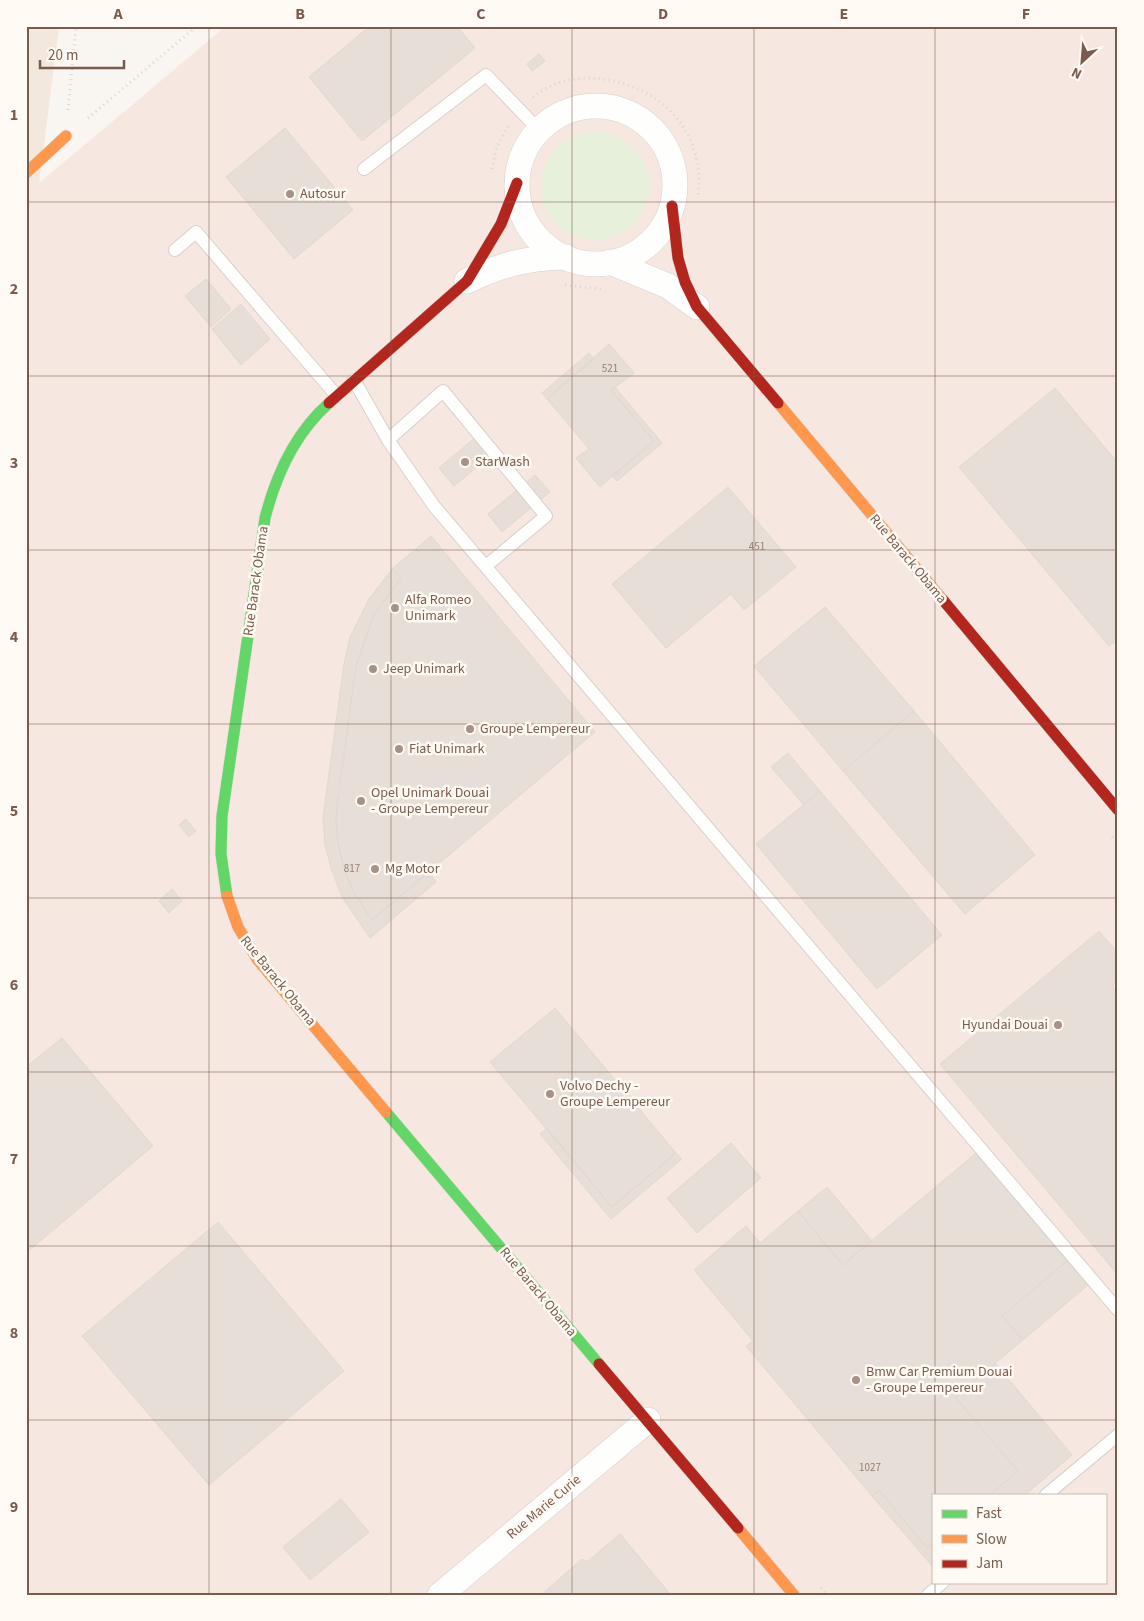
<svg xmlns="http://www.w3.org/2000/svg" width="1144" height="1621" font-family="'Source Sans 3',sans-serif">
	<rect width="100%" height="100%" fill="#f9f5f0"/>
	<path fill="#f2e8de" d="M26,26H59L39,183L26,190Z"/>
	<path fill="#f6e8e1" fill-rule="evenodd" d="M226,26H1118V1595H26V190L39,183ZM933,1495H1105V1582H933Z"/>
	<path fill="#e7f0db" d="M541 186a54 54 0 1 1 108 0a54 54 0 1 1-108 0Z"/>
	<path fill="#e6ded7" stroke="#e2d8d2" d="M370,26H457L475,48L362,141L309,77Z
		M539,54L545,61L532,71L527,64Z
		M285,128L353,210L294,259L226,177Z
		M206,279L231,309L211,327L185,296Z
		M241,304L270,339L241,365L212,329Z
		M609,344L634,373L611,390L654,441L600,487L576,458L589,449L547,399Z
		M589,353L594,359L547,399L542,393Z
		M615,387L662,443L617,481L612,476L654,441L611,390Z
		M1055,388L1118,463V639L1109,646L959,467Z
		M476,437L491,455L454,486L439,468Z
		M535,475L550,492L502,532L488,514Z
		M728,487L796,567L744,610L731,594L666,648L612,584Z
		M431,536L595,732L372,920L353,891L344,868L338,843L336,818L356,666L373,616L401,578L392,569Z
		M392,569L401,578L373,616L356,666L338,792L336,818L338,843L344,868L353,891L372,920L429,872L436,882L370,938L342,897L332,871L325,845L323,817L344,664L350,637L369,599Z
		M825,607L914,711L843,771L754,666Z
		M914,711L1035,855L965,914L843,771Z
		M788,753L820,791L804,805L771,767Z
		M820,791L942,935L877,989L756,844Z
		M186,819L196,831L189,837L179,825Z
		M172,889L182,901L169,913L159,901Z
		M1099,931L1118,953V981L1112,986L1118,992V1275L940,1064Z
		M555,1008L676,1153L612,1207L490,1062Z
		M62,1038L153,1146L26,1253V1067Z
		M547,1128L612,1207L676,1153L682,1159L611,1219L540,1134Z
		M731,1143L761,1178L697,1233L667,1198Z
		M976,1153L1067,1261L1002,1316L1023,1340L955,1397L1018,1471L990,1495H933V1543L927,1548L879,1490L872,1496L746,1346L753,1341L694,1270L746,1226L760,1243L798,1211L843,1265Z
		M827,1187L872,1241L843,1265L798,1211Z
		M218,1222L344,1371L209,1485L82,1336Z
		M1067,1261L1088,1285L1023,1340L1002,1316Z
		M995,1363L1072,1455L1025,1495H990L1018,1471L955,1397Z
		M879,1490L927,1548L933,1543V1567L872,1496Z
		M341,1499L369,1532L310,1580L283,1547Z
		M620,1534L671,1595H541L582,1559L587,1562Z"/>
	<g fill="none" stroke-linecap="round" stroke-linejoin="round">
		<defs>
			<path id="lane" d="M364,169L486,75L539,130
				M175,250L196,232L336,395
				M354,380L388,440L434,506L1118,1310
				M388,440L443,391L546,516L486,566
				M1046,1495L1118,1435
				M928,1595L943,1582"/>
			<path id="street" d="M517 185a79 79 0 1 1 158 0a79 79 0 1 1-158 0Z
				M610,262L668,286L697,307
				M467,281C502,264 527,258 566,257
				M440,1595L648,1420"/>
			<path id="fast" d="M227,896L221,854L222,816L265,518C276,475 295,433 329,403
				M386,1112L599,1364"/>
			<path id="slow" d="M26,173L66,136
				M778,403L943,600
				M227,896L238,927L257,959L386,1112
				M738,1528L794,1595"/>
			<path id="jam" d="M672,206L678,258L685,282L697,307L778,403
				M329,403L467,281L501,224L517,183
				M943,600L1118,810
				M599,1364L738,1528"/>
		</defs>
		<use href="#lane" stroke="#d7d1cb" stroke-width="14"/>
		<use href="#street" stroke="#d7d1cb" stroke-width="26"/>
		<use href="#fast" stroke="#d9d2cb" stroke-width="12"/>
		<use href="#slow" stroke="#d9d2cb" stroke-width="12"/>
		<use href="#jam" stroke="#d9d2cb" stroke-width="12"/>
		<path stroke="#dcd5d0" stroke-width="3" stroke-dasharray="1 4" stroke-linecap="butt" d="M533,97C553,81 576,76 601,79C662,86 706,133 698,196
			M68,110L76,26
			M88,118L197,26
			M492,169L497,146L508,126
			M565,285L601,289
			M1112,837L1118,844
			M821,1588L827,1595"/>
		<use href="#lane" stroke="#fefefd" stroke-width="12"/>
		<use href="#street" stroke="#fefefd" stroke-width="25"/>
		<use href="#fast" stroke="#63d668" stroke-width="11"/>
		<use href="#slow" stroke="#ff974d" stroke-width="11"/>
		<use href="#jam" stroke="#b3261e" stroke-width="11"/>
	</g>
	<path fill="none" stroke="#7a5c4d" stroke-width="1" stroke-opacity="0.55" d="M209,26V1595M391,26V1595M572,26V1595M754,26V1595M935,26V1495M26,202H1118M26,376H1118M26,550H1118M26,724H1118M26,898H1118M26,1072H1118M26,1246H1118M26,1420H1118M935,1582V1595"/>
	<g fill="#a69286" stroke="#fffaf3" stroke-width="2">
		<circle cx="290" cy="194" r="5"/>
		<circle cx="465" cy="462" r="5"/>
		<circle cx="395" cy="608" r="5"/>
		<circle cx="373" cy="669" r="5"/>
		<circle cx="470" cy="729" r="5"/>
		<circle cx="399" cy="749" r="5"/>
		<circle cx="361" cy="801" r="5"/>
		<circle cx="375" cy="869" r="5"/>
		<circle cx="1058" cy="1025" r="5"/>
		<circle cx="550" cy="1094" r="5"/>
		<circle cx="856" cy="1380" r="5"/>
	</g>
	<g text-anchor="middle" dominant-baseline="central" stroke-width="5" stroke-linejoin="round" paint-order="stroke">
		<g font-size="11" fill="#977e72">
			<text x="610" y="368">521</text>
			<text x="757" y="546">451</text>
			<text x="352" y="868">817</text>
			<text x="870" y="1467">1027</text>
		</g>
		<g font-size="14" fill="#7a5c4d" stroke="#fffaf3" text-anchor="start">
			<text x="300" y="194">Autosur</text>
			<text x="475" y="462">StarWash</text>
			<text x="405" y="600">Alfa Romeo<tspan x="405" dy="16">Unimark</tspan></text>
			<text x="383" y="669">Jeep Unimark</text>
			<text x="480" y="729">Groupe Lempereur</text>
			<text x="409" y="749">Fiat Unimark</text>
			<text x="371" y="793">Opel Unimark Douai<tspan x="371" dy="16">- Groupe Lempereur</tspan></text>
			<text x="385" y="869">Mg Motor</text>
			<text x="1048" y="1025" text-anchor="end">Hyundai Douai</text>
			<text x="560" y="1086">Volvo Dechy -<tspan x="560" dy="16">Groupe Lempereur</tspan></text>
			<text x="866" y="1372">Bmw Car Premium Douai<tspan x="866" dy="16">- Groupe Lempereur</tspan></text>
		</g>
		<g font-size="14" fill="#7a5c4d" stroke="#fffaf3">
			<text transform="translate(908 559) rotate(50)">Rue Barack Obama</text>
			<text transform="translate(256 581) rotate(-82)">Rue Barack Obama</text>
			<text transform="translate(278 981) rotate(51)">Rue Barack Obama</text>
			<text transform="translate(538 1292) rotate(50)">Rue Barack Obama</text>
			<text transform="translate(544 1507) rotate(-40)">Rue Marie Curie</text>
		</g>
	</g>
	<rect width="1144" height="1621" fill="none" stroke="#fffaf3" stroke-width="55"/>
	<rect x="932" y="1494" width="175" height="90" fill="#fffaf3" stroke="#cabbb1"/>
	<rect x="942" y="1510" width="25" height="8" fill="#63d668" stroke="#cabbb1"/>
	<text x="976" y="1518" font-size="15" fill="#7a5c4d">Fast</text>
	<rect x="942" y="1535" width="25" height="8" fill="#ff974d" stroke="#cabbb1"/>
	<text x="976" y="1544" font-size="15" fill="#7a5c4d">Slow</text>
	<rect x="942" y="1560" width="25" height="8" fill="#b3261e" stroke="#cabbb1"/>
	<text x="976" y="1568" font-size="15" fill="#7a5c4d">Jam</text>
	<g transform="translate(1082 62) rotate(206)" stroke="#fffaf3" stroke-width="4" paint-order="stroke">
	<path d="M0-4L9 19L0 12L-9 19Z" fill="#7a5c4d"/>
	<text y="-8" font-size="14" font-weight="bold" text-anchor="middle" fill="#7a5c4d">N</text>
	</g>
	<path d="M40 60v8h84v-8" fill="none" stroke="#7a5c4d" stroke-width="2.5"/>
	<text x="48" y="60" font-size="15" fill="#7a5c4d" stroke="#fffaf3" stroke-width="4" paint-order="stroke">20 m</text>
	<rect x="28" y="28" width="1088" height="1566" fill="none" stroke="#7a5c4d" stroke-width="2"/>
	<g font-size="16" text-anchor="middle" font-weight="bold" fill="#7a5c4d">
		<text x="118" y="19">A</text>
		<text x="300" y="19">B</text>
		<text x="481" y="19">C</text>
		<text x="663" y="19">D</text>
		<text x="844" y="19">E</text>
		<text x="1026" y="19">F</text>
		<text x="14" y="120">1</text>
		<text x="14" y="294">2</text>
		<text x="14" y="468">3</text>
		<text x="14" y="642">4</text>
		<text x="14" y="816">5</text>
		<text x="14" y="990">6</text>
		<text x="14" y="1164">7</text>
		<text x="14" y="1338">8</text>
		<text x="14" y="1512">9</text>
	</g>
</svg>
